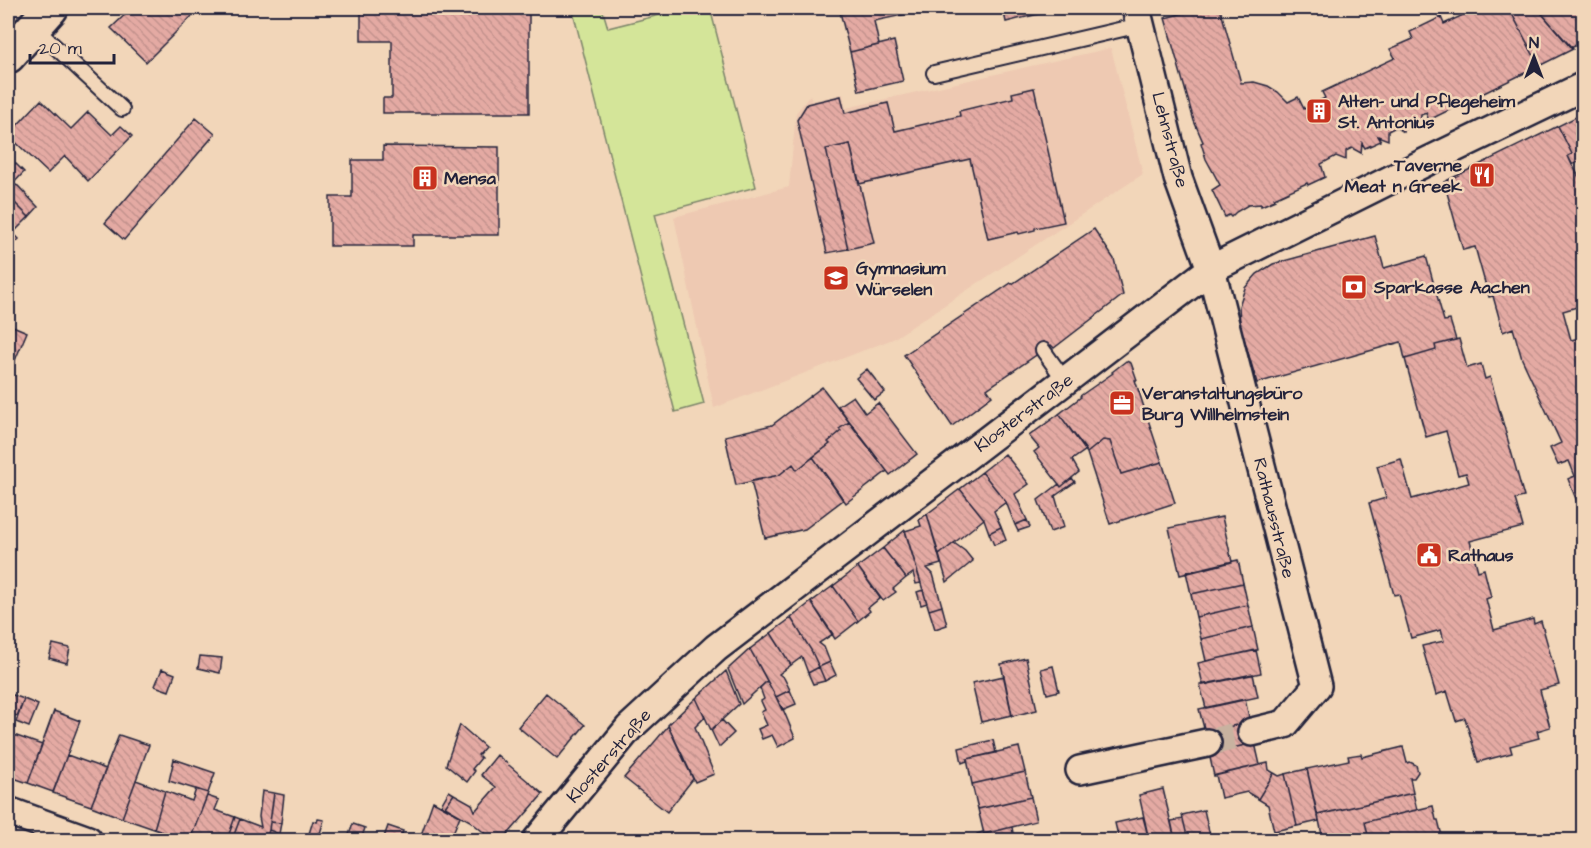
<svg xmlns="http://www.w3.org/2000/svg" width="1591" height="848" font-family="'Architects Daughter',sans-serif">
	<defs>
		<pattern id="building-back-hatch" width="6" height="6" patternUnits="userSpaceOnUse" patternTransform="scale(1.5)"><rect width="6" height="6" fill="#e4aaa3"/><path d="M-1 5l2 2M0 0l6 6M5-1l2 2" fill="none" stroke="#c3928d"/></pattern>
	</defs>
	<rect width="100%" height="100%" fill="#f2d6b9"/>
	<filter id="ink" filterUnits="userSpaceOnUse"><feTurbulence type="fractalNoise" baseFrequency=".0167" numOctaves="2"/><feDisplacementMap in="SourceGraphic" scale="12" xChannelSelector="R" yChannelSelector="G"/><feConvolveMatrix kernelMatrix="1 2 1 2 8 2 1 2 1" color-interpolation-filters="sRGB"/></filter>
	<g filter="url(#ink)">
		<path fill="#eec9b2" d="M1111,48L1143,174L893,339L714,408L674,217L789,187L796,113L810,95L812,101L843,94L846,108Z"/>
		<path fill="#d4e599" stroke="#7b846a" stroke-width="1.5" d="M572,8H602L608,28L687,8H710L756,187L655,214L704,404L675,412Z"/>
		<path fill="url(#building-back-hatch)" stroke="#22223b" stroke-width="1.5" d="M132,8H200L146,62L111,28Z
			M361,8H529V113H383V98H392V41H361Z
			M839,8H936L874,21L879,45L850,52Z
			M1003,8H1063L1006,22Z
			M1202,8H1220L1241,83L1254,82L1268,86L1278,92L1288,102L1298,97L1304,109L1325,98L1322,92L1395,58L1390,49L1413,39L1410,32L1441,17L1444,24L1474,10L1473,8H1509L1539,66L1429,120L1426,113L1421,115L1420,124L1412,119L1406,122L1404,132L1396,127L1388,131V140L1378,136L1381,141L1365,148L1362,143L1361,153L1352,148L1346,151V160L1336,156L1321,164L1325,177L1308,185L1307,183L1274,198L1275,200L1261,206V204L1248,205L1236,212L1231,217L1229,215L1225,217L1212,190L1220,185L1206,159L1201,143L1203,142L1194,121L1165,18Z
			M1509,8H1537L1573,49L1539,66Z
			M1537,8H1584V41L1571,48Z
			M894,41L903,81L859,91L850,52Z
			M1034,88L1064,222L1035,228V230L1019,234L1018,232L988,239L970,159L859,184L850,144L826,149L848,249L827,253L797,120L807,104L841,96L845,113L888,103L895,131L960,116L959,111L1013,98L1012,93Z
			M41,100L71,129L88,112L112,135L121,126L132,136L88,181L65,156L48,173L8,135Z
			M1582,114L1584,159L1572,165L1568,156L1572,154L1558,126Z
			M196,118L215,134L124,240L105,223Z
			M1558,126L1572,154L1568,156L1584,187V305L1563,311L1571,340L1584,337V502L1578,504L1568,479L1575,476L1569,461L1558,465L1550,448L1561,443L1522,359L1513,328L1503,332L1493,296L1489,297L1475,247L1463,250L1444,182Z
			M850,144L874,243L848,249L826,149Z
			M383,146L499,147V235H413V246H330V197H352V160H383Z
			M8,156L24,172L8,189Z
			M13,184L18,186L38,207L29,217L8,196V189Z
			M8,196L29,217L13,233L19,239L16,242L8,234Z
			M1094,229L1114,259L1123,295L1054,348L1051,345L987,389L992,396L952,426L904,355L1011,283L1012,284Z
			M1375,236L1384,268L1426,256L1444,321L1450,320L1456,340L1435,345L1436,350L1405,359L1401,342L1257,383L1240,325L1239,306L1245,288L1257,274L1273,264Z
			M8,324L27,332L8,377Z
			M1459,339L1467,368L1481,364L1485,379L1490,377L1524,497L1515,499L1523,527L1470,541L1478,571L1484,569L1491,597L1486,599L1494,630L1533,619L1534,624L1541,621L1559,685L1540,690L1550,727L1537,731L1539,738L1510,746L1512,753L1478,762L1465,718L1456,721L1447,691L1436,695L1422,646L1444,641L1441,630L1411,638L1399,594L1394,595L1369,503L1386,498L1377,466L1401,459L1412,499L1469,483L1466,473L1458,475L1446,431L1426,437L1405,359L1436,350L1435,345Z
			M1126,361L1131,363L1137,380H1135L1162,462L1121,474L1110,441L1103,440L1087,453L1059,414L1081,397L1080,396L1113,373L1112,372Z
			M867,369L885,392L874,400L856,378Z
			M822,387L849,422L839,429L841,431L828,442L830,444L797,470L793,464L779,475L736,485L725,436L772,425Z
			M853,396L865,413L878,403L917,454L890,475L838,406Z
			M1059,414L1086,450L1072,460L1079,472L1061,487L1034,452L1039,448L1029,436Z
			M849,422L887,471L846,503L813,457L830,444L828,442L841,431L839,429Z
			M1103,440L1110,441L1121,474L1162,462L1175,503L1110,524L1087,453Z
			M1005,454L1029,484L1015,494L1027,520L1015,525L1006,502L982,472Z
			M813,457L843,500L805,529L765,538L751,481L779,475L793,464L797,470Z
			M982,472L1006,502L994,511L1001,527L989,533L984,519L960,489Z
			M1072,478L1075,482L1055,496L1064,527L1050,532L1038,500L1059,484L1061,487Z
			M960,489L984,519L939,555L927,514Z
			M927,514L941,564L927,568L933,574L942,606L929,610L905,531L921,526L919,520Z
			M1222,517L1232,562L1180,575L1169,528Z
			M1027,520L1030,527L1018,531L1015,525Z
			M1001,527L1006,540L994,545L989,533Z
			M905,530L921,583L916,584L913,573L906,578L883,548Z
			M954,543L965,551L973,561L947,582L939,555Z
			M883,548L906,578L893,589L896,592L883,601L858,567Z
			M1238,560L1243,583L1191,594L1186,572Z
			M858,567L880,598L868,608L870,611L858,621L833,586Z
			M1243,583L1248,605L1196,617L1191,594Z
			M833,586L858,621L835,639L811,602Z
			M923,590L927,603L921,605L917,592Z
			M811,602L833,634L819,643L824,647L830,662L819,667L811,650L791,618Z
			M1248,605L1253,627L1201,639L1196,617Z
			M942,606L947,625L935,629L929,610Z
			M791,618L811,650L819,667L808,673L802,657L791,665L771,633Z
			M1253,627L1258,650L1206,661L1201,639Z
			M771,633L791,665L779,674L784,678L790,690L776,697L750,649Z
			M53,644L70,648L67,663L49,658Z
			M750,649L767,681L742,704L728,669Z
			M1256,650L1261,673L1203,685L1198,663Z
			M200,656L222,658L220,673L198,668Z
			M1026,658L1037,710L1012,716L1001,664Z
			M830,662L836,675L825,681L819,667Z
			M1053,666L1059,691L1047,694L1041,669Z
			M819,667L825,681L813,684L808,673Z
			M162,669L175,674L169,691L155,686Z
			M726,671L739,704L711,730L696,698Z
			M1253,674L1258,697L1206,708L1200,685Z
			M1004,676L1012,715L981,722L972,683Z
			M767,681L783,709L795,738L778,747L772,735L762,739L758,729L767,725L761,712L765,710L761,701L764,699L760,688Z
			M790,690L796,704L782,710L776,697Z
			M546,693L585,725L557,759L518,727Z
			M10,694L24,699L17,716L8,713V700Z
			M696,698L705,717L695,727L714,774L695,782L668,725Z
			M24,699L38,705L29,727L16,722Z
			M1245,699L1250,722L1205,732L1199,709Z
			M54,711L80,721L53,792L28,783Z
			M722,720L734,733L719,747L711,730Z
			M1250,722L1255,743L1209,753L1205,732Z
			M460,725L485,747L478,755L481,758L472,769L475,771L467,782L446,765Z
			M668,726L693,779L667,812L624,778Z
			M11,734L42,745L28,783L8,776V744Z
			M119,735L149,745L122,818L91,806Z
			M993,740L996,753L967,759V761L962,763L959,748Z
			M1255,743L1260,765L1214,776L1209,753Z
			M1019,747L1025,772L972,784L967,759Z
			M1403,747L1407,763L1410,762L1416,765L1418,772L1414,778H1410L1413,793L1317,815L1307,769L1349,760L1348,756L1361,754L1362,757Z
			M67,755L106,769L91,806L53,793Z
			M497,755L543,794L503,840H493L470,821L445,807L454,794L472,804L475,811L496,787L481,775Z
			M174,759L215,773L208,793L169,781Z
			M1268,763L1269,770L1274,773L1258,799L1247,792L1221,798L1216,775Z
			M1307,769L1319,821L1297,826L1285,774Z
			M1025,772L1031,797L978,809L972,784Z
			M1274,773L1279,776L1285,774L1297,826L1274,831L1268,805L1258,799Z
			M136,780L165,791L154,829L122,818Z
			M196,789L208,793L190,840H186L154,829L165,791L192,801Z
			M1163,789L1175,840H1149L1139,795Z
			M262,791L274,793L269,830L266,840H232L240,819L261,827L259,817Z
			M449,791L454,794L445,807L441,805Z
			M274,793L284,795L281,823L270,822Z
			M1413,793L1417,810L1365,822L1369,840H1323L1318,815Z
			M207,796L219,800L215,810L235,817L227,840H190Z
			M1031,797L1036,821L984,834L978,809Z
			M433,801L460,816L450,840H436L421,835Z
			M1433,806L1436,820H1438L1443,840H1369L1365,822Z
			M1204,810L1211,840H1188L1182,815Z
			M235,817L240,819L232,840H227Z
			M1143,817L1149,840H1119L1115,823Z
			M318,819L324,820L318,840H307L313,821L317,822Z
			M1183,819L1188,840H1175L1171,821Z
			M270,822L281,823L279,834L269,830Z
			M353,824L365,828L361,840H347Z
			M388,826L403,831L400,840H383Z
			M1012,827L1014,839L978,840L977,834L983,832L984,834Z
			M269,830L279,834L300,840H266Z"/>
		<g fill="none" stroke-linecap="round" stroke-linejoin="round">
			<path stroke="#c8b2a0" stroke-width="27" stroke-dasharray="27 14" stroke-linecap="butt" d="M1207,743L1252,732"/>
			<defs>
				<path id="lane" d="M34,27L122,109
					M934,73L1140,25
					M1043,350L1065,381"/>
				<path id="street" d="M1136,8L1178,178L1211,269L1317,686L1285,724L1252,732
					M1080,770L1207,743
					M8,811L88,840
					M537,840L629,728L716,648L1211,269L1430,160L1584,86"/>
				<path id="primary" d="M8,56L51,8"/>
			</defs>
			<use href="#lane" stroke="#22223b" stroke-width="18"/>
			<use href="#street" stroke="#22223b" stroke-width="32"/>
			<use href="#primary" stroke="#22223b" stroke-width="38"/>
			<use href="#lane" stroke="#f2d6b9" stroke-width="14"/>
			<use href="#street" stroke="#f2d6b9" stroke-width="27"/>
			<use href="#primary" stroke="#f2d6b9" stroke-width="33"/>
		</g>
	</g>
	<defs>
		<symbol id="building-square" viewBox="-11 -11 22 22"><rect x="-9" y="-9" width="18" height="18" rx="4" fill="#c8321e" stroke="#f2d6b9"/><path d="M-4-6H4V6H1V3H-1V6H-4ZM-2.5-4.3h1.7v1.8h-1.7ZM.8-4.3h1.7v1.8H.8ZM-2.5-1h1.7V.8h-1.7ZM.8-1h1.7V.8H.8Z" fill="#fff"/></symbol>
		<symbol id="restaurant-square" viewBox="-11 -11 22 22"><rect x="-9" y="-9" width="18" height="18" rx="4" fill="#c8321e" stroke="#f2d6b9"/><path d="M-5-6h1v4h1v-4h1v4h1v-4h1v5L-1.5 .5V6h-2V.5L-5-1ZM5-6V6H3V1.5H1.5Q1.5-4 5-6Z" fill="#fff"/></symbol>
		<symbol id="school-square" viewBox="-11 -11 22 22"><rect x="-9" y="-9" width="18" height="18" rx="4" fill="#c8321e" stroke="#f2d6b9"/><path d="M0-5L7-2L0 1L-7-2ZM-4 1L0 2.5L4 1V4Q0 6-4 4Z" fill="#fff"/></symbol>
		<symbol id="bank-square" viewBox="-11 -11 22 22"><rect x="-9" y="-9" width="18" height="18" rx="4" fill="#c8321e" stroke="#f2d6b9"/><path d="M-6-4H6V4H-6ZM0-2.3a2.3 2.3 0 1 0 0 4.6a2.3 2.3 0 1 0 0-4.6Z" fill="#fff"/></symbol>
		<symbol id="office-square" viewBox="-11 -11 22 22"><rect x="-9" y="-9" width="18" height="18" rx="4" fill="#c8321e" stroke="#f2d6b9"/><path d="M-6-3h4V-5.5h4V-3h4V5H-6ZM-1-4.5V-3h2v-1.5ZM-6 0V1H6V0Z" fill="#fff"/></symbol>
		<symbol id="civic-square" viewBox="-11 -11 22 22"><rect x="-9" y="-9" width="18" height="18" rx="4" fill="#c8321e" stroke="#f2d6b9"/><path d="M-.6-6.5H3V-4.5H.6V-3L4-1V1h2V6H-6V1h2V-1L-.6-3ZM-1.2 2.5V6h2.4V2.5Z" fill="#fff"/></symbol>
	</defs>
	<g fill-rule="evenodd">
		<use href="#building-square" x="1304" y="96" width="30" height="30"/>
		<use href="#restaurant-square" x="1467" y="160" width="30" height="30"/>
		<use href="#building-square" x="410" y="163" width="30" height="30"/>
		<use href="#school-square" x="821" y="263" width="30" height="30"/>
		<use href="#bank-square" x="1339" y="272" width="30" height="30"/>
		<use href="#office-square" x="1107" y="388" width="30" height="30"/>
		<use href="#civic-square" x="1414" y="540" width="30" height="30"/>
	</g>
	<g text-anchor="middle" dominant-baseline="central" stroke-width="5" stroke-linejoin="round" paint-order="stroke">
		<g font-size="18" font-weight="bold" fill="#22223b" stroke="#f2d6b9" text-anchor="start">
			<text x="1338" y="101">Alten- und Pflegeheim<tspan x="1338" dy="21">St. Antonius</tspan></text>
			<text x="1462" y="165" text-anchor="end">Taverne<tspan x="1462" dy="21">Meat n Greek</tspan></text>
			<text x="444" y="178">Mensa</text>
			<text x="856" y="268">Gymnasium<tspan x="856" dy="21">Würselen</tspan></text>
			<text x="1374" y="287">Sparkasse Aachen</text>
			<text x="1142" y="393">Veranstaltungsbüro<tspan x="1142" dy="21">Burg Willhelmstein</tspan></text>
			<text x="1448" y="555">Rathaus</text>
		</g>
		<g font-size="18" fill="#22223b" stroke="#f2d6b9">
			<text transform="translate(1170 140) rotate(75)">Lehnstraße</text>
			<text transform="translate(1024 413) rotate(-37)">Klosterstraße</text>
			<text transform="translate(1274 518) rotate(76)">Rathausstraße</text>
			<text transform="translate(609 756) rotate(-49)">Klosterstraße</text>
		</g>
	</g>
	<rect width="1591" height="848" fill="none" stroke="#f2d6b9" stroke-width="30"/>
	<rect x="15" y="15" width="1561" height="818" fill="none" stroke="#22223b" stroke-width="2" filter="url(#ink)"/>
	<g transform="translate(1534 57)" stroke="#f2d6b9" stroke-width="4.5" paint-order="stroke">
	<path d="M0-4.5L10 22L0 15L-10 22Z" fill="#22223b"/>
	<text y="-9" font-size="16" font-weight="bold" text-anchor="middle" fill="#22223b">N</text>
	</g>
	<path d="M30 54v9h84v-9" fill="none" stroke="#22223b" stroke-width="3"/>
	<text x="39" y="54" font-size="18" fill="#22223b" stroke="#f2d6b9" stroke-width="4.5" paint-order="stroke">20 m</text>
</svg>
